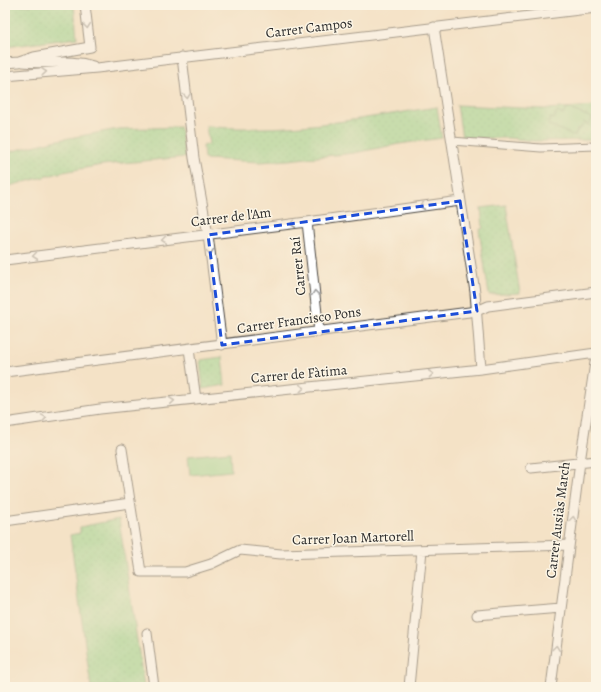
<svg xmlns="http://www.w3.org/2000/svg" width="601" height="692" font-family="Alegreya,serif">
	<defs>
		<pattern id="grass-dots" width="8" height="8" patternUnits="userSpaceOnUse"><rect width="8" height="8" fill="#93d68e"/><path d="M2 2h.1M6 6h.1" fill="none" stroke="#7fb87b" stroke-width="1.8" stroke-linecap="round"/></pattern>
	</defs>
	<rect width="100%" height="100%" fill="#fcf5e5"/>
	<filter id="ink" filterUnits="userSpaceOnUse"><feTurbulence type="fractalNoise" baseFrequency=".025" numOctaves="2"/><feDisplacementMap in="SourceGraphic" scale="8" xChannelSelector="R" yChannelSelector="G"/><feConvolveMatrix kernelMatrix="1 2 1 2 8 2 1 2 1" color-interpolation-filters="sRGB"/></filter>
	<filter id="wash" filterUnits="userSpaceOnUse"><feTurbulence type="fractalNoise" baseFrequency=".012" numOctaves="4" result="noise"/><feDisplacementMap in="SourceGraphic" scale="16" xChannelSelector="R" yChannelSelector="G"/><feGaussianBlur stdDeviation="0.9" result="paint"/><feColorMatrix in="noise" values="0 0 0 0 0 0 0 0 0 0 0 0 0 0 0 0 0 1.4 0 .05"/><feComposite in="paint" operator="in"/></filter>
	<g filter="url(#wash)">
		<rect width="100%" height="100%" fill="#f4e2c6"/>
		<path fill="url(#grass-dots)" stroke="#5f805c" d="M5,5H74L77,38L5,47Z
			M457,105L545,109L596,106V140L534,141L509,138H462Z
			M437,107L442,138L399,144L354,153L288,160L260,162L204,159L203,146L209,144L206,126C220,128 234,128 249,128C312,129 374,116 437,107Z
			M180,127L185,157L102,165L63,172L5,187V153L53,141L118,129Z
			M506,205L520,293L489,295L479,230L483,228L481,208Z
			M222,357L225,385L203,389L200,360Z
			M119,519L144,687H91L70,535L80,533V527Z"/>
		<path fill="#93d68e" stroke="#5f805c" d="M567,108L592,118L589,125L583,122L581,129L578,128L575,136L549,125L551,118L554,119L557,112L563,115Z
			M230,452L231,471L190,475L188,456Z"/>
	</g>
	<g filter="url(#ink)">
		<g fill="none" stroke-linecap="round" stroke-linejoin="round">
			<defs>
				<path id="pedestrian" d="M452,141L541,148L596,146"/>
				<path id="minor" d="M434,27L475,292L481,369
					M182,57L194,158L208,235L222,345
					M23,62C48,65 69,58 93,66
					M5,63L19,62L34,57L90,47L85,5
					M5,76L97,68L596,8
					M307,222L319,332
					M5,260L307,222L460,201
					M189,349L196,399
					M5,372L477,311L488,306L596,292
					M5,423L100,409L481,369L596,353
					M122,449L141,572H185L211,564L240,550L281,554L569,545
					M531,468L596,461
					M5,521L130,503
					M477,615L561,608
					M147,633L154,687
					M409,687L422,550
					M551,687L580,462L596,356"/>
			</defs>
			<use href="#pedestrian" stroke="#494642" stroke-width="9"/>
			<use href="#minor" stroke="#494642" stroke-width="11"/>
			<use href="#pedestrian" stroke="#fff" stroke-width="7"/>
			<use href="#minor" stroke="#fff" stroke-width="9"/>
		</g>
		<defs><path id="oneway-chevron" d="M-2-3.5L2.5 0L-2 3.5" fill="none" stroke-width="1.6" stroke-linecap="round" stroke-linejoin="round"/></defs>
		<g stroke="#a0a0a0">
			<use href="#oneway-chevron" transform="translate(87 26) rotate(84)"/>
			<use href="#oneway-chevron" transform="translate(44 72) rotate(-5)"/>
			<use href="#oneway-chevron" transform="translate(187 96) rotate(83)"/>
			<use href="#oneway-chevron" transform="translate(422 206) rotate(172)"/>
			<use href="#oneway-chevron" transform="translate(293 224) rotate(173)"/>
			<use href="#oneway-chevron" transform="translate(164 240) rotate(173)"/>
			<use href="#oneway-chevron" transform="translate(210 252) rotate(83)"/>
			<use href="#oneway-chevron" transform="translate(35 256) rotate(173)"/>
			<use href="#oneway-chevron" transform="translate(315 293) rotate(-96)"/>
			<use href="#oneway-chevron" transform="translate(431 374) rotate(-6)"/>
			<use href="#oneway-chevron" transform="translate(302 388) rotate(-5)"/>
			<use href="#oneway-chevron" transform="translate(172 401) rotate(-6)"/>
			<use href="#oneway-chevron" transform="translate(44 418) rotate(-9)"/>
			<use href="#oneway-chevron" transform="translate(573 519) rotate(-83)"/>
			<use href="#oneway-chevron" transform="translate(556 648) rotate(-83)"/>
		</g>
	</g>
	<path d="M0 0H601V692H0ZM460,201L477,311L222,345L208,235Z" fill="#f4e2c6" fill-opacity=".55" fill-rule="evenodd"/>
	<path fill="none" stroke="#1d4ed8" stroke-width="3" stroke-dasharray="8 5" stroke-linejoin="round" d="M460,201L477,311L222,345L208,235Z"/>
	<g text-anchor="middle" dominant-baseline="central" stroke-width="3" stroke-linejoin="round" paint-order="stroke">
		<g font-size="14" fill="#2b2b2b" stroke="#fcf5e5">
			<text transform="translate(309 28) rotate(-7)">Carrer Campos</text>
			<text transform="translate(231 217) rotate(-7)">Carrer de l'Am</text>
			<text transform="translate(298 266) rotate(-96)">Carrer Raí</text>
			<text transform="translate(299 320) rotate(-8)">Carrer Francisco Pons</text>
			<text transform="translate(299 374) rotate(-5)">Carrer de Fàtima</text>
			<text transform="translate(558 520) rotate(-83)">Carrer Ausiàs March</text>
			<text transform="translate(353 538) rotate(-2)">Carrer Joan Martorell</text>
		</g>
	</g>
	<rect width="601" height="692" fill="none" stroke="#fcf5e5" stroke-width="20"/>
</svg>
